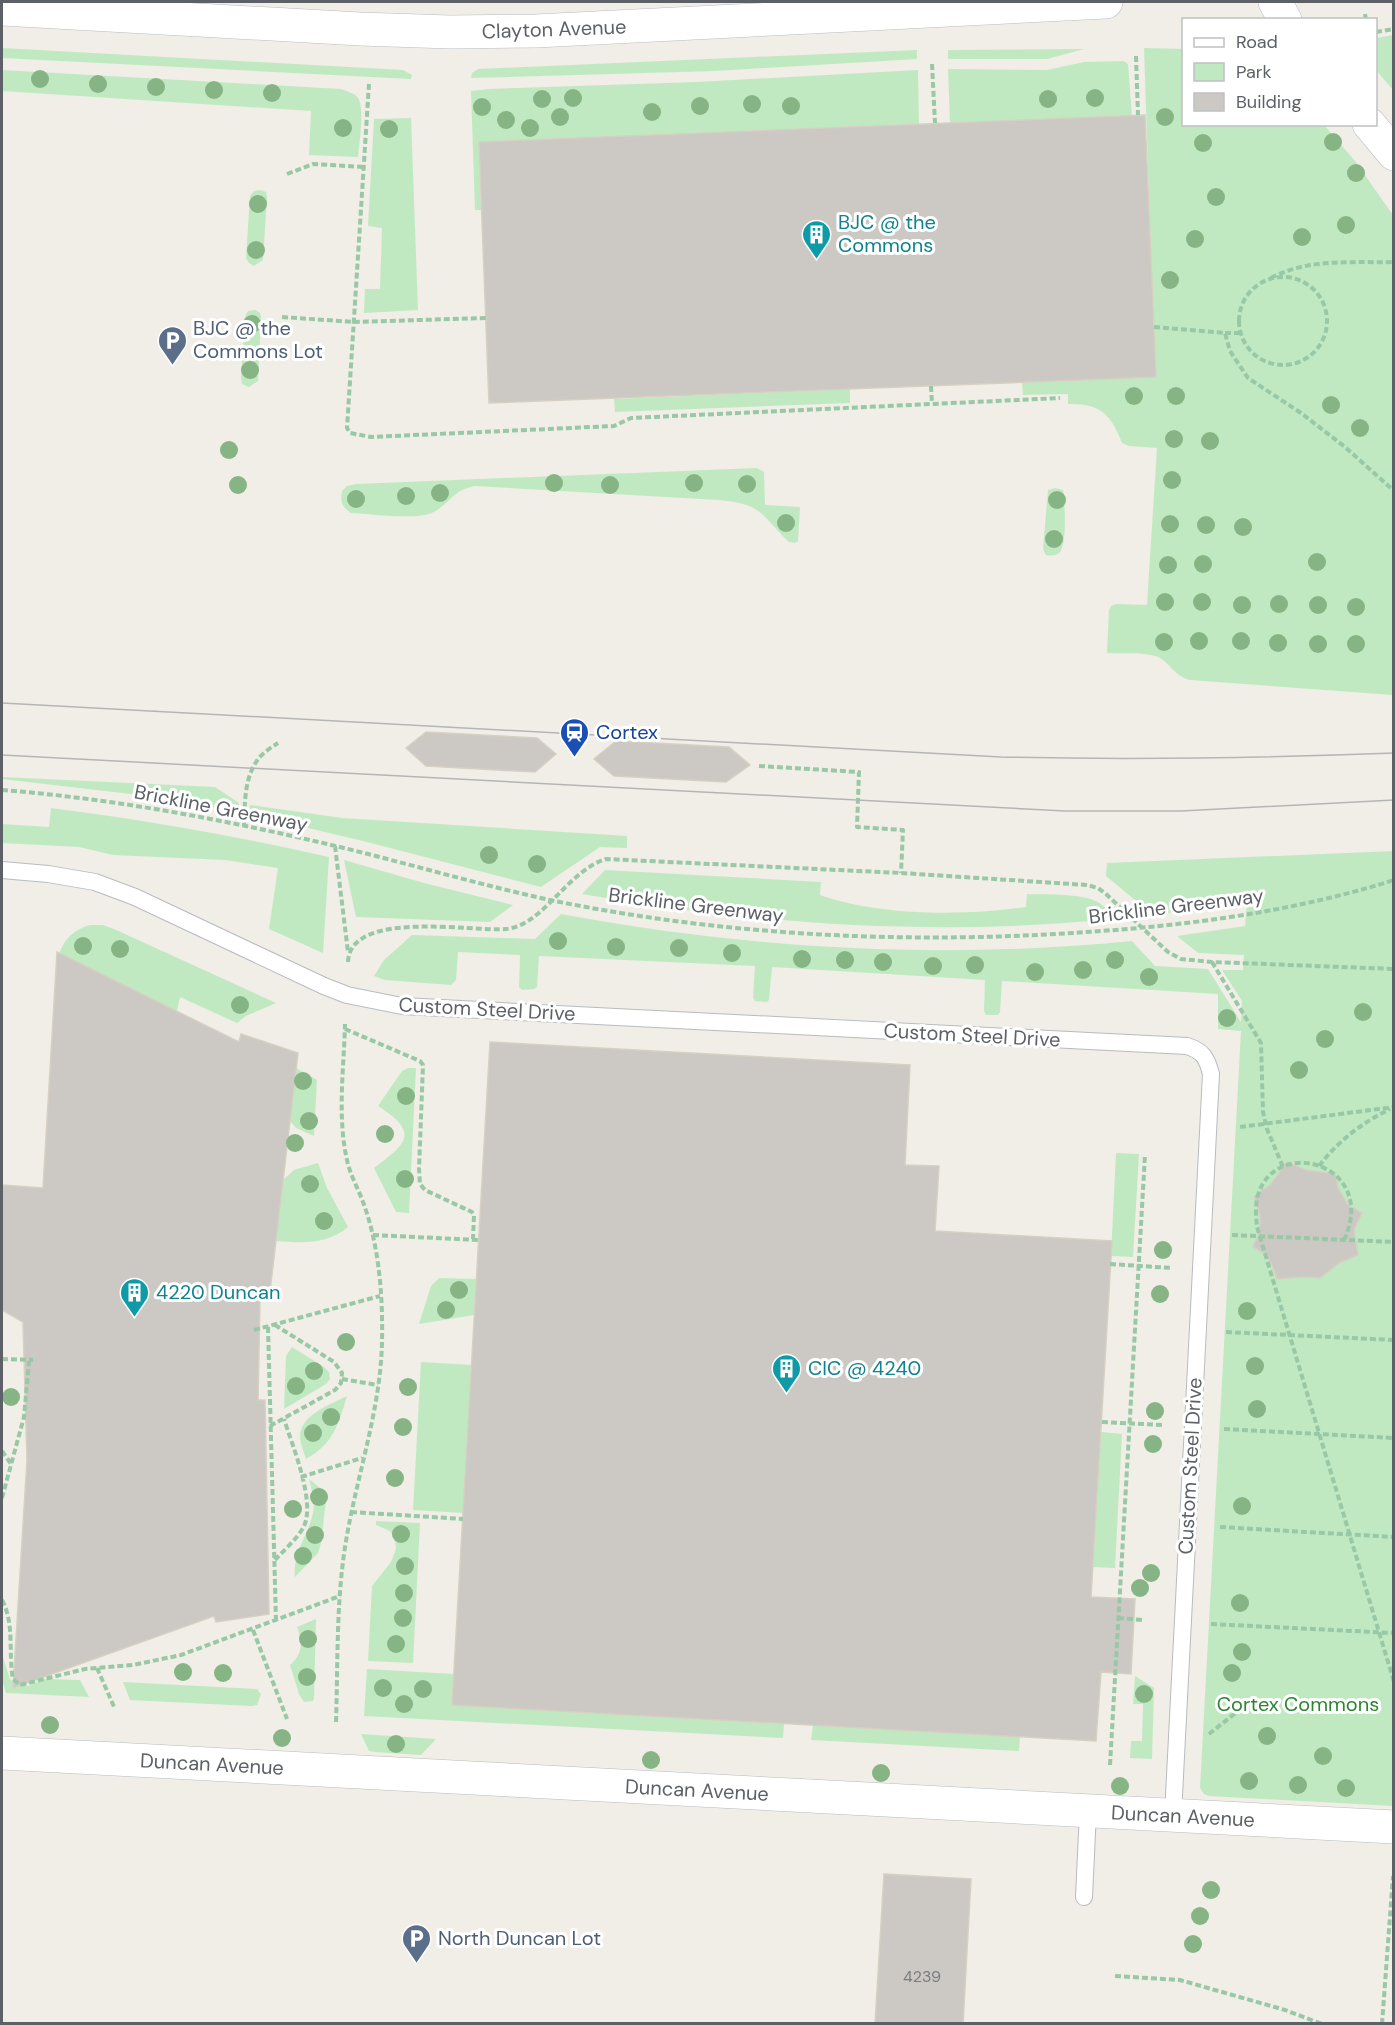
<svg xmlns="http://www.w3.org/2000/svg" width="1395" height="2025" font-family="'DM Sans',sans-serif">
	<rect width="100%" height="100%" fill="#f0eee6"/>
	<path fill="#c1e9c1" d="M1393,35H1394L1393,90L1376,70V38Z
		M2,48L403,70L412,75L411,79L2,58Z
		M1144,48L1183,49L1184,124L1324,125L1355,161L1393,215V695L1190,680C1172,675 1169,660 1155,656C1141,652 1122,654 1107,653L1109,610L1111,606L1116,604L1147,605L1157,448L1129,446L1122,443C1111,414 1100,403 1068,404V394L1023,395L1022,382L1155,376Z
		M1084,49L1047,59H948V50Z
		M917,50V59L714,71L471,78L472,73L478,69Z
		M1124,61L1128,64L1132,116L950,123L948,69L1047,70L1084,62Z
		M2,70L341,89C346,91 355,93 358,98C365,109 359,144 358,157L309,155L311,111L2,91Z
		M918,70L919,125L479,142L481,210H475L471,91L488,89L697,82Z
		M411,118L418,310L364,313L365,289H380L382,228L368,226L374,119Z
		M260,190L266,192L267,197L263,260L254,266L249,263L246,258L250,196L254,191Z
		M255,310L260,313L261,317L258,381L249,387L242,384L241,378L245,317L248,311Z
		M850,389V403L615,412L614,399Z
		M757,468L764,472L765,505L800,507L798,541L795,543L789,542C759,513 763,504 718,500L475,486C452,490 450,504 432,513C415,520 371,514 351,513C342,507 340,502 342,491L347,486L356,484Z
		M1055,488L1063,490C1065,502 1067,543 1060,552C1056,556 1051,556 1046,555L1043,549L1048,490Z
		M2,777L215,787L239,803L238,812L165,798L2,779Z
		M250,805L342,818L627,836V848L600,847L541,887L367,842L250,814Z
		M51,808C145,820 237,836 329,857L323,953L269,929L278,868L225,860L113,855L79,847L2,843V824L49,827Z
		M1393,851V1806L1209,1796L1204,1794L1200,1788L1241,1031L1218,1029V994L1002,981L1000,1012L998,1015H986L984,1011L985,980L772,967L769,1000L767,1002L755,1001L753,998L755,966L539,956L537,987L534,989L522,990L519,987L520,955L458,952L456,980L451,985L385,980L374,976L384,960L412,935L535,939L561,914C750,949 941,960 1132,941L1155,966L1208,969L1241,1022L1242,1001L1222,970H1243L1244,955L1198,953L1177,936L1245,926L1247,902L1153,915L1106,876L1107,863Z
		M344,860L424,883L513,905L490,922L356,917Z
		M605,870L821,882L820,895C879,916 965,916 1026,907L1027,894C1045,895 1090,892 1103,906C1107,909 1109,915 1111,919C935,937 756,924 582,894Z
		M90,925H103L114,929L276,1003L246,1016L237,1023L180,997L177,1011L66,957L57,961C62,942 70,931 90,925Z
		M296,1068L317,1080L314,1136L296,1128L290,1121Z
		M408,1068H416L409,1213L396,1212L374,1168C407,1143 420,1133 378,1106L402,1071Z
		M1116,1153L1139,1154L1133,1257L1111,1256Z
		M318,1163L327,1188L348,1227C326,1245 302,1243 276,1241L283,1180L294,1170Z
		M439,1278L476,1279L474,1315L419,1324L431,1286Z
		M292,1347L324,1367L329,1372L330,1379L326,1384L284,1409L286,1356Z
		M421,1362L472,1365L463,1513L413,1510Z
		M347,1396C338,1425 334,1443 306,1459C303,1450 298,1439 301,1430C307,1412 332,1404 347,1396Z
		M1101,1432L1122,1434L1115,1568L1093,1567Z
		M309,1479L324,1491L326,1500L321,1543L318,1553L295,1577C292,1553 308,1536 313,1513C315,1502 312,1490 309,1479Z
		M376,1521L420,1523L413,1663L368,1661L372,1586L391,1562L396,1549L395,1539L390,1531L376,1525Z
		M316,1619L314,1698L313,1701L304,1702L299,1694L290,1665C303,1654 303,1642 297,1627Z
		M2,1654L10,1679L16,1685L28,1686L45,1679L80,1680L89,1697L6,1693L2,1679Z
		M367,1669L454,1674L452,1705L784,1724L783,1738L364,1716Z
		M1135,1676L1154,1688L1152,1759L1130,1758L1131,1741H1142L1143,1704H1133Z
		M123,1682L257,1689L261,1694L257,1705L251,1706L130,1700Z
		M813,1725L1020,1737L1019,1751L811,1740Z
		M361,1734L436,1739L421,1755L375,1752L369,1751Z"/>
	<path fill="#ccc8c3" stroke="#d6d0c3" stroke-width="1.5" d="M1145,115L1156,377L489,403L479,142Z
		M426,732L537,738L556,754L535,772L426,766L406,748Z
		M616,741L729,747L750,765L726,782L614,776L594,759Z
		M57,952L239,1042L241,1034L298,1053L269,1300L260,1299L258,1400H265L269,1614L216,1622L214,1616L13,1688L27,1460L23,1322L2,1310V1185L43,1188Z
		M490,1042L910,1065L905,1165L939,1166L935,1231L1112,1241L1091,1597L1135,1599L1131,1674L1101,1672L1096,1741L452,1705Z
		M1287,1162L1306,1170L1335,1174L1338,1188L1348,1205L1362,1213L1354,1230L1358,1255L1339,1263L1320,1278L1303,1277L1277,1279L1272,1265L1265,1254L1253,1247L1259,1233L1260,1224V1215L1254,1196L1270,1185Z
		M884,1874L971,1879L963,2024H875Z"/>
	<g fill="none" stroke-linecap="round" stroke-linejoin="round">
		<defs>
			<path id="lane" d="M2,870L48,874L95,882L135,897L324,986L347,995L402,1006L1187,1046C1203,1051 1207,1058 1211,1074L1173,1815
				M1084,1897L1088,1811"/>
			<path id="street" d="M2,1753L1394,1827"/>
			<path id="secondary" d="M1275,2L1285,20
				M2,9L360,29L450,32L536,31L1106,2
				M1369,124L1394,154"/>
		</defs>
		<use href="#lane" stroke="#b8bbc0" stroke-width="18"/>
		<use href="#street" stroke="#b8bbc0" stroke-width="34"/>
		<use href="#secondary" stroke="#b9bcc2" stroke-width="34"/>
		<path stroke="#98c8a6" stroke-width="4" stroke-dasharray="6 3" stroke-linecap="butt" d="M1365,14L1366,20
			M1376,32L1394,29
			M1136,56L1138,115
			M932,64L935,123
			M369,84L347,428L350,433L371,437L614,426L631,418L1060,398
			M287,174L313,164L364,167
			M1239 321a44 44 0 1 1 88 0a44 44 0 1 1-88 0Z
			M1271,278C1308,258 1353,263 1394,262
			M282,317L354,322L486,318
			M1154,327L1225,333L1230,351L1248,378L1301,413L1345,447L1394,491
			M1225,333H1239
			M931,386L932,404
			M759,766L859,772L857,827L903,830L901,873
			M2,790C117,799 231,821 344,848C413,865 481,885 550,900C730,937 918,945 1101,931C1199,924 1299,910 1394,880
			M244,826C245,802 244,777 259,758C264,752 272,747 278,743
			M335,846L348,952
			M348,962C350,909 472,932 506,929C544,925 567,871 606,859L901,873L1087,885L1098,888L1106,894L1168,952L1181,959L1212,962L1394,969
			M1212,962L1261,1043L1263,1112L1267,1129L1283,1167
			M345,1029L420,1061L423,1065L419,1169L420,1184L425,1190L472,1212L474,1215L473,1239
			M1240,1127L1394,1107
			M1319,1166C1339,1140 1362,1123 1390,1109
			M373,1235L478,1240
			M1232,1235L1394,1242
			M1344,1240C1379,1164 1276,1135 1258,1195C1255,1206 1256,1217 1257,1227L1394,1682
			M1110,1264L1172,1268
			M268,1327L276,1621
			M254,1330L380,1296
			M1226,1332L1394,1340
			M2,1359L33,1360
			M342,1379L378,1385
			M1102,1422L1162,1425
			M270,1426L335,1390L341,1383L342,1373L334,1362L275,1325
			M1224,1429L1394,1438
			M2,1451L11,1464
			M301,1477L362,1458
			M2,1498L24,1417L29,1361
			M351,1512L463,1519
			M1220,1527L1394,1537
			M275,1560C284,1550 296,1540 303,1528C317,1504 292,1445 284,1419
			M2,1600C15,1624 8,1653 13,1679L20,1685L85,1669L133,1665L181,1655L340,1596
			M1118,1618L1142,1620
			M1211,1624L1394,1633
			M253,1630L287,1719
			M97,1668L115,1709
			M336,1722C338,1662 336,1600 346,1541C357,1475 381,1408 382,1341C383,1295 379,1245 363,1202C358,1188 350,1175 347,1160C337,1116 344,1068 345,1024
			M1209,1734L1238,1711
			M1110,1765L1145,1155
			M1115,1976L1180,1980L1285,2010L1322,2024
			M1382,2024L1393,1876"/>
		<use href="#lane" stroke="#fff" stroke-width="16"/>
		<use href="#street" stroke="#fff" stroke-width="33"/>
		<use href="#secondary" stroke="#fff" stroke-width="33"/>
		<path stroke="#b5b5b7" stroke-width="1.5" d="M2,703L1001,757C1132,760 1263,758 1394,753
			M2,755L1065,811H1181L1394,800"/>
	</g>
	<g fill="#86b484">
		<circle cx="40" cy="79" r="9"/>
		<circle cx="98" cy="84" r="9"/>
		<circle cx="156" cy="87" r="9"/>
		<circle cx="214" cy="90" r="9"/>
		<circle cx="272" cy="93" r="9"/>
		<circle cx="573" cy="98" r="9"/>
		<circle cx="1095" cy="98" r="9"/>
		<circle cx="542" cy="99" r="9"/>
		<circle cx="1048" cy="99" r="9"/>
		<circle cx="752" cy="104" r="9"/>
		<circle cx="700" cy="106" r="9"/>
		<circle cx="791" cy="106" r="9"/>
		<circle cx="482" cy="107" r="9"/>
		<circle cx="652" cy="112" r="9"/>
		<circle cx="560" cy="117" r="9"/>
		<circle cx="1165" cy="117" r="9"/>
		<circle cx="506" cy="120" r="9"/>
		<circle cx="343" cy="128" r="9"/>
		<circle cx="530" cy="128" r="9"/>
		<circle cx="389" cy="129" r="9"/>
		<circle cx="1333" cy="142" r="9"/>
		<circle cx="1203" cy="143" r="9"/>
		<circle cx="1356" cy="173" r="9"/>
		<circle cx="1216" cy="197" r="9"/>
		<circle cx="258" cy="204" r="9"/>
		<circle cx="1346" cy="225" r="9"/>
		<circle cx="1302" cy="237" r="9"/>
		<circle cx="1195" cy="239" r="9"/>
		<circle cx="256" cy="250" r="9"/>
		<circle cx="1170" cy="280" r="9"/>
		<circle cx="252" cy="324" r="9"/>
		<circle cx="250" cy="370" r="9"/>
		<circle cx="1134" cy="396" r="9"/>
		<circle cx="1176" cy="396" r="9"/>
		<circle cx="1331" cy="405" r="9"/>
		<circle cx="1360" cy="428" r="9"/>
		<circle cx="1174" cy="439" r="9"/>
		<circle cx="1210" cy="441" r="9"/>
		<circle cx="229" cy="450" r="9"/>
		<circle cx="1172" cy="480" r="9"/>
		<circle cx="554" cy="483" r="9"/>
		<circle cx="694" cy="483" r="9"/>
		<circle cx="747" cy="484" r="9"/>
		<circle cx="238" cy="485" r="9"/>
		<circle cx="610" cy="485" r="9"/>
		<circle cx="440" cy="493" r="9"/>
		<circle cx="406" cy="496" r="9"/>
		<circle cx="356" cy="499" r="9"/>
		<circle cx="1057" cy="500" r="9"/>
		<circle cx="786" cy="523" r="9"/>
		<circle cx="1170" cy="524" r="9"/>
		<circle cx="1206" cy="525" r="9"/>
		<circle cx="1243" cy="527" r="9"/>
		<circle cx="1054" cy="539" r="9"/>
		<circle cx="1317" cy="562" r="9"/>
		<circle cx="1203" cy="564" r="9"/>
		<circle cx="1168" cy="565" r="9"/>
		<circle cx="1165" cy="602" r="9"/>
		<circle cx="1202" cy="602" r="9"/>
		<circle cx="1279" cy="604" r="9"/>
		<circle cx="1242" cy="605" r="9"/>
		<circle cx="1318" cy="605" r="9"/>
		<circle cx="1356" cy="607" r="9"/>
		<circle cx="1199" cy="641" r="9"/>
		<circle cx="1241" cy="641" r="9"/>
		<circle cx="1164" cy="642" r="9"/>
		<circle cx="1278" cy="643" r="9"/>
		<circle cx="1318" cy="644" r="9"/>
		<circle cx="1356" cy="644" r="9"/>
		<circle cx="489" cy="855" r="9"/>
		<circle cx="537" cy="864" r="9"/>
		<circle cx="558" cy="941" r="9"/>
		<circle cx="83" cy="946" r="9"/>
		<circle cx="616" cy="947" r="9"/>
		<circle cx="679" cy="948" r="9"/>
		<circle cx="120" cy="949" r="9"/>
		<circle cx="732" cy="953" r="9"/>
		<circle cx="802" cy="959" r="9"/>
		<circle cx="845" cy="960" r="9"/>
		<circle cx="1115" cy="960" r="9"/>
		<circle cx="883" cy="962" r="9"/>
		<circle cx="975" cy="965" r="9"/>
		<circle cx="933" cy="966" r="9"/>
		<circle cx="1083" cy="970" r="9"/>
		<circle cx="1035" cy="972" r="9"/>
		<circle cx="1149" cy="977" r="9"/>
		<circle cx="240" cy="1005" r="9"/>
		<circle cx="1363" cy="1012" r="9"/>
		<circle cx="1227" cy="1018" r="9"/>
		<circle cx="1325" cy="1039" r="9"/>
		<circle cx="1299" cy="1070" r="9"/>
		<circle cx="303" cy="1081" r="9"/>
		<circle cx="406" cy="1096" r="9"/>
		<circle cx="309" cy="1121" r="9"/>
		<circle cx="385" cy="1134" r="9"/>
		<circle cx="295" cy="1143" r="9"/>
		<circle cx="405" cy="1179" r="9"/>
		<circle cx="310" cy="1184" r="9"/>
		<circle cx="324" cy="1221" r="9"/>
		<circle cx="1163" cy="1250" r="9"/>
		<circle cx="459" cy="1290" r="9"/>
		<circle cx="1160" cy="1294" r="9"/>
		<circle cx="446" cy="1310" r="9"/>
		<circle cx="1247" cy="1311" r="9"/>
		<circle cx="346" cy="1342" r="9"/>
		<circle cx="1255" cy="1366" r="9"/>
		<circle cx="314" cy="1371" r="9"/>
		<circle cx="296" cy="1386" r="9"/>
		<circle cx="408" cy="1387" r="9"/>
		<circle cx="11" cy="1397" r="9"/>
		<circle cx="1257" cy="1409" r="9"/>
		<circle cx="1155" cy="1411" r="9"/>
		<circle cx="331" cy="1417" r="9"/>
		<circle cx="403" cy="1427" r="9"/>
		<circle cx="313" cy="1433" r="9"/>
		<circle cx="1153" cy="1444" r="9"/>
		<circle cx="395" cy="1478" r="9"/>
		<circle cx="319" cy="1497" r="9"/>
		<circle cx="1242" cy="1506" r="9"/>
		<circle cx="293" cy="1509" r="9"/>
		<circle cx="401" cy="1534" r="9"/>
		<circle cx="315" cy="1535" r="9"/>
		<circle cx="303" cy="1556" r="9"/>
		<circle cx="405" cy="1566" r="9"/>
		<circle cx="1151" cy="1573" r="9"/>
		<circle cx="1140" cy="1588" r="9"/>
		<circle cx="404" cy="1593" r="9"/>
		<circle cx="1240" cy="1603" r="9"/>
		<circle cx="403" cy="1618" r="9"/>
		<circle cx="308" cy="1639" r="9"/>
		<circle cx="396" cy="1644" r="9"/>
		<circle cx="1242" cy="1652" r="9"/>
		<circle cx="183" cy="1672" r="9"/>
		<circle cx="223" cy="1673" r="9"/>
		<circle cx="1232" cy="1673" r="9"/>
		<circle cx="307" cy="1677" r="9"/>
		<circle cx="383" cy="1688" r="9"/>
		<circle cx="423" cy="1689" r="9"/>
		<circle cx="1144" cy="1694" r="9"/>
		<circle cx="404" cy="1704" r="9"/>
		<circle cx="50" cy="1725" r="9"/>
		<circle cx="1267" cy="1736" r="9"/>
		<circle cx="282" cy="1738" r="9"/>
		<circle cx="396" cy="1744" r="9"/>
		<circle cx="1323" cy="1756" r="9"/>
		<circle cx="651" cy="1760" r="9"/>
		<circle cx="881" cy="1773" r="9"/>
		<circle cx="1249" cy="1781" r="9"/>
		<circle cx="1298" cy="1785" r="9"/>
		<circle cx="1120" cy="1786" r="9"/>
		<circle cx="1346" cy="1788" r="9"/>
		<circle cx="1211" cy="1890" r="9"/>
		<circle cx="1200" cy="1916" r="9"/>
		<circle cx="1193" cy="1944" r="9"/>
	</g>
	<defs>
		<symbol id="building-pin" viewBox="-11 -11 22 30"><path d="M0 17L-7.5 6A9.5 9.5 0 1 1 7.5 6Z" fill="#0f9aa8" stroke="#fff"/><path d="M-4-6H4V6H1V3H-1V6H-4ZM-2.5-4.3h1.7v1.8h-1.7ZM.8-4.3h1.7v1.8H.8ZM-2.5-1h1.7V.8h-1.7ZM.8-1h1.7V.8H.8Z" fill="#fff"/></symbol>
		<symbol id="parking-pin" viewBox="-11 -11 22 30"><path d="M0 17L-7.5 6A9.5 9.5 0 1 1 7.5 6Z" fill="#5c6f8a" stroke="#fff"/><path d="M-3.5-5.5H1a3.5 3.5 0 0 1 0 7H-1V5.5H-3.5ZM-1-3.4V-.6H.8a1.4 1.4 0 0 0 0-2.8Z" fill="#fff"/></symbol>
		<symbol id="station-pin" viewBox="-11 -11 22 30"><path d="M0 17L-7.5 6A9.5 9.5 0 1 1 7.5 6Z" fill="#1a4fb4" stroke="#fff"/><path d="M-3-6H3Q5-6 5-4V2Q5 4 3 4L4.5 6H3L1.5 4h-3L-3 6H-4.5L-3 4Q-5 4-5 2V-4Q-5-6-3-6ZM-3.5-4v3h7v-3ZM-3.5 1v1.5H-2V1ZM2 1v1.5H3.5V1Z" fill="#fff"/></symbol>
	</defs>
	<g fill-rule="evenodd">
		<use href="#building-pin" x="800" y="218" width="33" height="45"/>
		<use href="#parking-pin" x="156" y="324" width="33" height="45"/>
		<use href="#station-pin" x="558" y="716" width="33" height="45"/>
		<use href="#building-pin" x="118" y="1276" width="33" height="45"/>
		<use href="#building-pin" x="770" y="1352" width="33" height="45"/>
		<use href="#parking-pin" x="400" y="1922" width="33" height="45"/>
	</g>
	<g text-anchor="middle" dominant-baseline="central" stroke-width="6" stroke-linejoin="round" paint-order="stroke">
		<g font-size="16" fill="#797b7e">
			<text x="922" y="1976">4239</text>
		</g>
		<g font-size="20" fill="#5d6167" stroke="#fff">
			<text transform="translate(554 29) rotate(-2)">Clayton Avenue</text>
			<text transform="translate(221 808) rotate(11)">Brickline Greenway</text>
			<text transform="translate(696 905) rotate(7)">Brickline Greenway</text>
			<text transform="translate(1176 906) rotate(-7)">Brickline Greenway</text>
			<text transform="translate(487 1009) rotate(3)">Custom Steel Drive</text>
			<text transform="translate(972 1035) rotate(3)">Custom Steel Drive</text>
			<text transform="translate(1190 1466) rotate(-87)">Custom Steel Drive</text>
			<text transform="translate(212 1764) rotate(3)">Duncan Avenue</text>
			<text transform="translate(697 1790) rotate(3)">Duncan Avenue</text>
			<text transform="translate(1183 1816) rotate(3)">Duncan Avenue</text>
		</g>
		<g font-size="20" fill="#0d838f" stroke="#fff" text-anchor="start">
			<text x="838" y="222">BJC @ the<tspan x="838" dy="23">Commons</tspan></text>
			<text x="156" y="1292">4220 Duncan</text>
			<text x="808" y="1368">CIC @ 4240</text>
		</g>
		<g font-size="20" fill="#4e5e75" stroke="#fff" text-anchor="start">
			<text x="193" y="328">BJC @ the<tspan x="193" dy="23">Commons Lot</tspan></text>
			<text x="438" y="1938">North Duncan Lot</text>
		</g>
		<g font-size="20" fill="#164399" stroke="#fff" text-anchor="start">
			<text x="596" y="732">Cortex</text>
		</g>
		<g font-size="20" fill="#2f8434" stroke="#fff">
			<text x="1298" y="1704">Cortex Commons</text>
		</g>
	</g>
	<rect width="1395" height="2025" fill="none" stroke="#5d6167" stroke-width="6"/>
	<rect x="1182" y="18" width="195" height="108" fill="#ffffff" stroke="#bec0c2" stroke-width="1.5"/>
	<rect x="1194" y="38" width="30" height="9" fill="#ffffff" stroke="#bec0c2" stroke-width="1.5"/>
	<text x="1236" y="48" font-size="18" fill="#5d6167">Road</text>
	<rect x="1194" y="63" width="30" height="18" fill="#c1e9c1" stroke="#bec0c2" stroke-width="1.5"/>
	<text x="1236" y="78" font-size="18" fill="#5d6167">Park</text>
	<rect x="1194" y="93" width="30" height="18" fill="#ccc8c3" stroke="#bec0c2" stroke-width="1.5"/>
	<text x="1236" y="108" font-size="18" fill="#5d6167">Building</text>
</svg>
